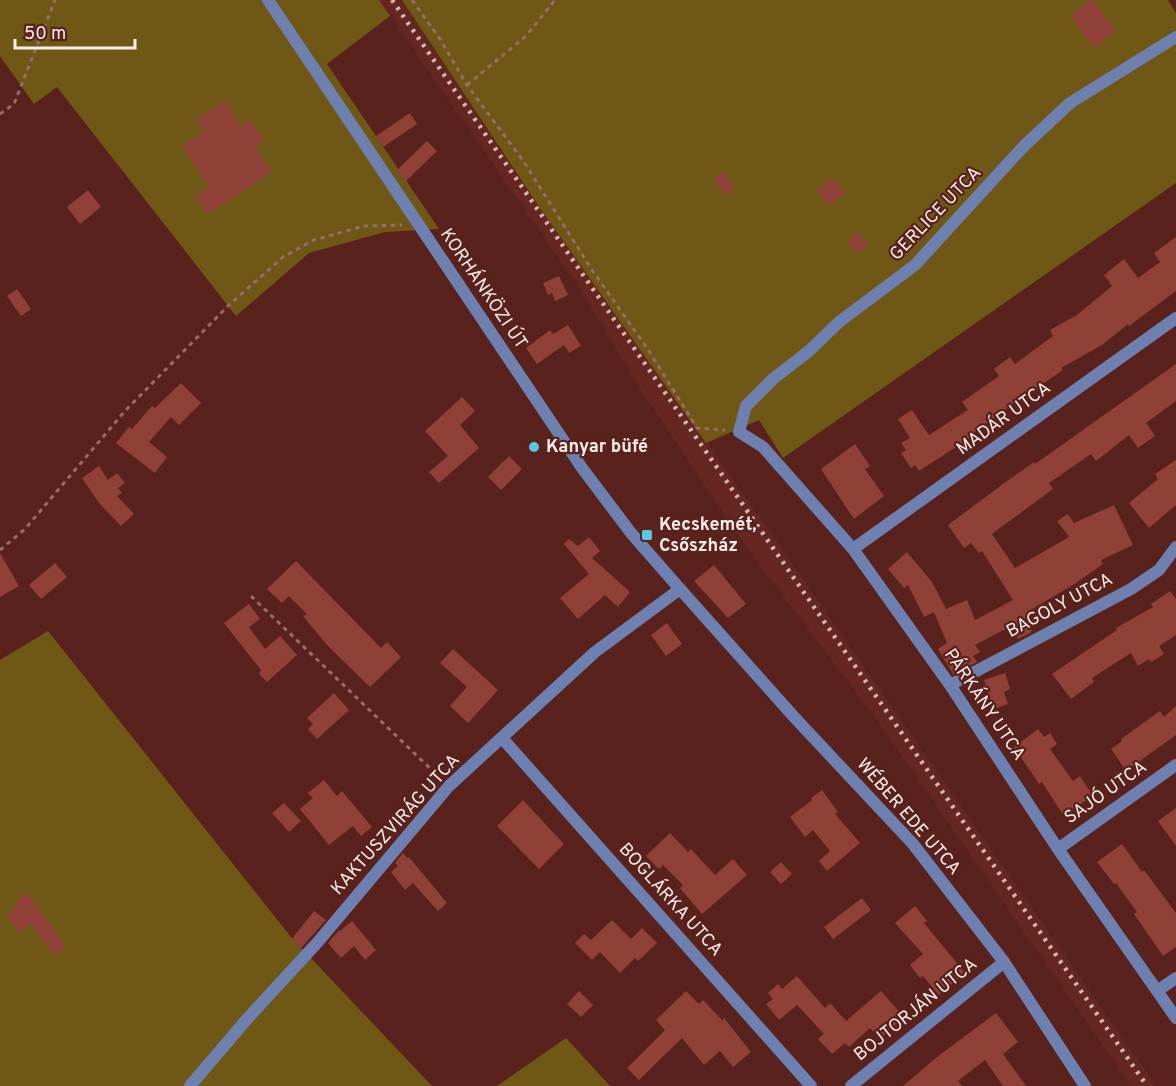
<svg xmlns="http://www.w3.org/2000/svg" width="1176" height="1086" font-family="Overpass,sans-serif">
	<rect width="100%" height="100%" fill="#59221c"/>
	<path fill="#672721" d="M379,0H402L538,205L768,529L1156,1086H1131L877,720L752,555L643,393L585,296Z"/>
	<path fill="#6f5816" d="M0,0H379L390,16L327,64L439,229L385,232L309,253L236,316L57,87L34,104L0,56Z
		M402,0H1168L1176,13V183L783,458L759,420L706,443L538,205Z
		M48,631L291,937L432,1086H0V660Z
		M566,1038L610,1086H497Z"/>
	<path fill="#8f4138" d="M1090,0H1093L1116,31L1094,48L1070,16Z
		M225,101L241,126L250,120L264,141L255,147L271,172L207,215L195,196L209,187L182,146L204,132L196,120Z
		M410,113L417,124L383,147L376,136Z
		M427,141L437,151L406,181L396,171Z
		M724,171L735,188L725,195L713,178Z
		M832,177L845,192L829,206L816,191Z
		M88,190L101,207L80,224L67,207Z
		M857,232L868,244L858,253L847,242Z
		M1176,237V291L1129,326L1128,324L1102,345L1061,368L1063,370L1003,411L972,434L973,436L919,471L915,465L911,468L901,453L906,450L901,443L910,438L898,419L912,410L929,435L968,410L962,402L999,376L994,369L1010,357L1015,364L1053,336L1050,330L1077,315L1112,286L1104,275L1124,259L1138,278L1160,262L1154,253Z
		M559,276L568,295L555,301L552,293L548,295L543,283Z
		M17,289L31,309L21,316L7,296Z
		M568,325L581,346L569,353L564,345L537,364L526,348L550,330L553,334Z
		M1176,364V401L1146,423L1155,436L1138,448L1129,435L1096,461L1091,454L1049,483L1053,489L992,534L1015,568L1069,537L1057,521L1068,514L1074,523L1114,505L1133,545L1101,560L1103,564L1076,583L1029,611L1031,614L1025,618L1032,632L1018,639L1011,626L975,645L980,652L973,656L977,662L953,674L938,649L947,643L934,612L924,617L908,585L904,588L888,569L907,552L932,582L946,609L967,600L975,620L1013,600L982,551L979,553L971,543L964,548L948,525L1003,484L1034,462L1035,464Z
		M181,383L201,403L179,425L171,417L149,442L167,457L155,473L116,443L129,427L132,429L152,406L155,408Z
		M462,397L475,411L460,425L479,448L439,483L429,472L448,456L425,431Z
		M855,444L870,466L865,469L884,496L854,519L821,469Z
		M509,456L522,469L501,490L488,477Z
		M1176,460V505L1149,528L1129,503L1158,479L1155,474Z
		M99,466L108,480L117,473L125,483L118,488L122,493L117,496L134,514L121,526L99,503L82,478Z
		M589,537L600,551L592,558L630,592L618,607L605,595L578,619L560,598L589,574L564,544L569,539L578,546Z
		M0,553L19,586L0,597Z
		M296,561L381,648L387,642L401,657L370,687L327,645L303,616L307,614L289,596L282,603L267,589Z
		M55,563L67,577L41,599L29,585Z
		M714,565L746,604L728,618L694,581Z
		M1170,591L1176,599V635L1159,646L1164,654L1151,662L1149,659L1138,666L1131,653L1092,678L1094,682L1071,699L1052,674L1117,630L1116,628L1153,607L1151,604Z
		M249,604L260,619L249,627L265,649L280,636L297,655L267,682L259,674L261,670L224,623Z
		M667,623L682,644L666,656L651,635Z
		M453,649L498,690L468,723L450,706L467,687L440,663Z
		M1005,673L1010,689L1004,692L1008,704L993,709L984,680Z
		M334,693L349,710L317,739L308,729L313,724L307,718Z
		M1176,706V735L1126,771L1111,749L1122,741L1121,739L1160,711L1164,717Z
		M1038,729L1044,737L1050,733L1057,744L1050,749L1073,781L1080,776L1093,796L1063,815L1042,782L1039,784L1014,747Z
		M324,780L337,796L342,791L372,827L361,836L353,826L329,845L300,809L313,798L308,793Z
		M822,790L838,812L835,814L860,843L827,871L819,861L830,851L813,830L805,837L790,817L812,800L811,798Z
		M523,800L564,844L539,869L497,826Z
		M284,803L301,821L289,832L272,813Z
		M1176,808V846L1158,821Z
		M670,833L688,852L691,849L715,875L733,859L747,875L702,914L680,888L683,885L663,865L659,869L646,856Z
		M1122,844L1142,872L1144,870L1176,913V947L1163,956L1134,914L1137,912L1116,883L1114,884L1097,862Z
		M403,853L407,858L409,857L447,903L438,911L413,883L405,890L391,872L398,866L395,863Z
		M781,862L792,874L781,884L770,872Z
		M27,893L66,947L54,956L31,924L19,933L6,915L18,907L15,902Z
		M862,898L871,910L833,939L824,927Z
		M915,906L927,921L924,923L965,973L939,995L923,976L920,978L910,965L923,954L895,923Z
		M314,911L326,920L301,948L291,940Z
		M612,920L631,939L642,928L657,943L638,961L635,958L620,973L600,952L592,960L575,943L584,934L591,940Z
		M352,921L376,950L365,960L354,946L341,958L328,943L339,930L340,931Z
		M797,976L825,1008L830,1003L846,1021L881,991L904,1017L880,1039L870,1028L849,1047L845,1043L832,1054L818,1039L824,1034L797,1005L779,1020L766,1004L773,999L768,993L778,984L782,989Z
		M579,991L593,1005L581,1017L567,1004Z
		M686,991L699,1004L703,1000L722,1020L724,1018L751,1052L733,1067L720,1051L704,1065L682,1038L639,1080L627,1068L665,1030L656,1020Z
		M996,1013L1018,1042L1003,1054L1026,1086H1003L985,1060L958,1081L962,1086H903L937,1057Z"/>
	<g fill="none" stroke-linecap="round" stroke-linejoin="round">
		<path stroke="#956d69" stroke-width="3" stroke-dasharray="4.5 4.5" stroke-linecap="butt" d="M412,0L440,39L467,85L524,162L592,270L647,348L697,428L725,430
			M467,85L526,36L555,0
			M0,114L14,104L55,0
			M0,550L25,529L125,411L228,306L283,257L314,240L364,226L402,225
			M251,596L439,777"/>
		<path stroke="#6e80b0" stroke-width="12" d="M1176,37L1070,103L1023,147L915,265L839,322L809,351L773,379L746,406L739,432L763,447L853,549L950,685L1058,849L1176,1018
			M853,549L1176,318
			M950,685L1131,589L1159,570L1176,547
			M502,738L811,1086
			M1058,849L1176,765
			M1157,991L1176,978
			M190,1086L247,1019L317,943L449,786L595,652L680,589
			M851,1086L1004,962"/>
		<path stroke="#6e80b0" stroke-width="12" d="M268,0L582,468L631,533L680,589L795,718L913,844L1004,962L1085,1086"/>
		<path stroke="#d1b8b5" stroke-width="4.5" stroke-dasharray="3 6" stroke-linecap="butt" d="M392,0L1147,1086"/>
	</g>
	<g fill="#53cbdc" stroke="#59221c" stroke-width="2">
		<circle cx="534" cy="447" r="6"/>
		<rect x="641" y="529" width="12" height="12" rx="3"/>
	</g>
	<g text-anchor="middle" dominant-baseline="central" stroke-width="4.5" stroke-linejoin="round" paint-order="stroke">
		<g font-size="18" fill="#fcedeb" stroke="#59221c">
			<text transform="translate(936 214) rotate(-46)">GERLICE UTCA</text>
			<text transform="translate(483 289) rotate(56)">KORHÁNKÖZI ÚT</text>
			<text transform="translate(1004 419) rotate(-36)">MADÁR UTCA</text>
			<text transform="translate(1060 606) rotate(-28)">BAGOLY UTCA</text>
			<text transform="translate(984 705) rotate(56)">PÁRKÁNY UTCA</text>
			<text transform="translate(1106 793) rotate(-35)">SAJÓ UTCA</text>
			<text transform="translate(908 817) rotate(49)">WÉBER EDE UTCA</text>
			<text transform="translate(396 825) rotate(-48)">KAKTUSZVIRÁG UTCA</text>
			<text transform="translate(670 900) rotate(48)">BOGLÁRKA UTCA</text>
			<text transform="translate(916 1010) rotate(-39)">BOJTORJÁN UTCA</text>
		</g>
		<g font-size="18" font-weight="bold" fill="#fcedeb" stroke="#59221c" text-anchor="start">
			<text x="546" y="447">Kanyar büfé</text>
			<text x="659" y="525">Kecskemét,<tspan x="659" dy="21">Csőszház</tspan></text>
		</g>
	</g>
	<path d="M15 39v9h120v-9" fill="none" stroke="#fcedeb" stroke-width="3"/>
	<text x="24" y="39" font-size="18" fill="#fcedeb" stroke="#59221c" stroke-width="4.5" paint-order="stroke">50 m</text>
</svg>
